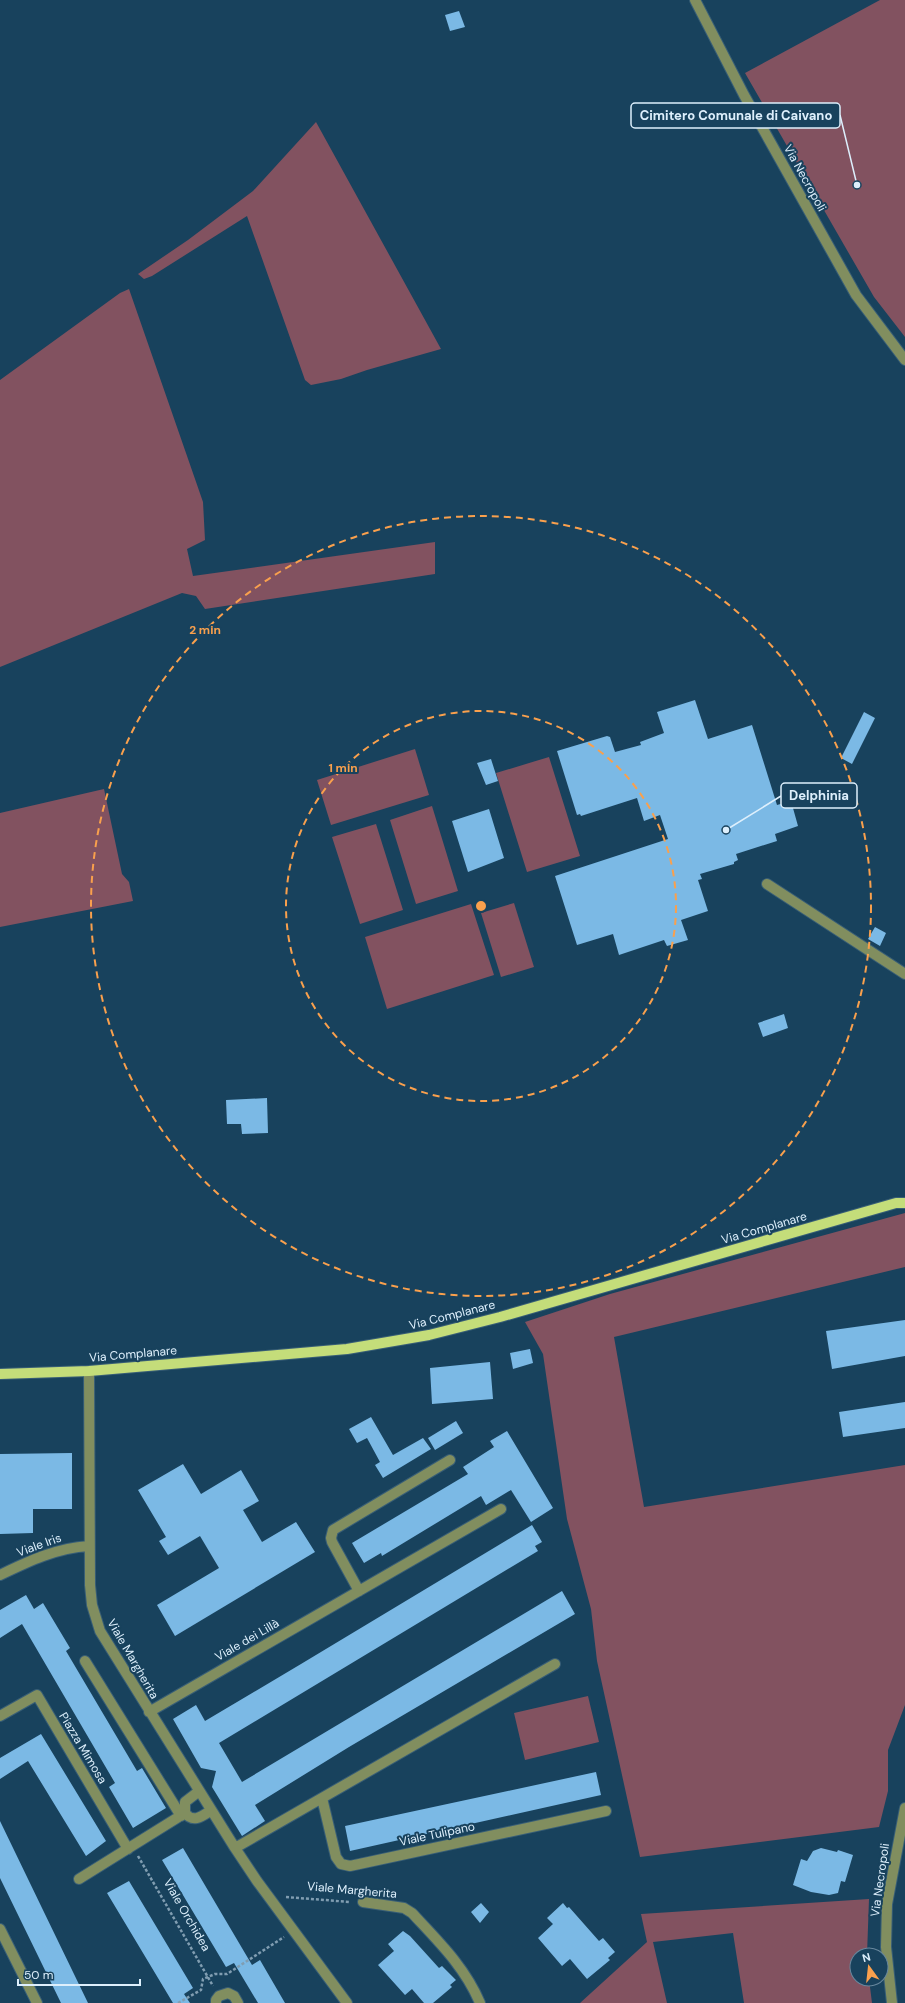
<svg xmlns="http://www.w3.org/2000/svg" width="905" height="2003" font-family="'DM Sans',sans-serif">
	<rect width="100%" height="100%" fill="#18425d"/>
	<path fill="#825260" d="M880,0H905V337L874,297L745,73Z
		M316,122L441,349L367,370L341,379L311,385L305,380L247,216L152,276L144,279L138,274L188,240L253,191Z
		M129,289L203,502L205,540L187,549L193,576L435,542V574L205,609L196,596L182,593L0,667V380L120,293Z
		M415,749L429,795L331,825L317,780Z
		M549,757L580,856L527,872L496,773Z
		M104,789L122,874L129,882L133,901L0,927V813Z
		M432,806L458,891L416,904L390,820Z
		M376,824L403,910L360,924L332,837Z
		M514,903L534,967L501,977L481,913Z
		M471,904L494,975L387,1009L365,937Z
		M905,1213V1267L614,1337L644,1507L905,1465V1705L888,1750V1791L879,1827L640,1857L597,1661L591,1609L567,1519L543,1354L525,1322L610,1294Z
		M588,1696L599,1742L525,1760L514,1713Z
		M869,1899L867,1955H857V1979H869L872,2003H744L733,1933L653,1942L667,2003H580L647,1942L641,1914Z"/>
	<path fill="#7bb9e5" d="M459,11L465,27L450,31L445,15Z
		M695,700L708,739L752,725L777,805L791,801L798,826L775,834L777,841L736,854L738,860L734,862V864L700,874L702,879L698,880L708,911L681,920L688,940L667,946L664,940L619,955L613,934L577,945L555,876L668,839L660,815L644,821L637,798L581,816L580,814L577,815L557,751L607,736L610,737L615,752L641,745L640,742L664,733L657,712Z
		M864,712L875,718L852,764L841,758Z
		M491,759L498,781L486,785L477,763Z
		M489,809L504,858L468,872L452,821Z
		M875,927L886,933L880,946L868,939Z
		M784,1014L788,1028L763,1037L758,1023Z
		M267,1098L268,1133L242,1134L241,1124H227L226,1100Z
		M905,1320V1356L832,1369L826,1331Z
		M530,1349L533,1363L513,1369L510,1353Z
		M490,1362L493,1399L432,1404L430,1368Z
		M905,1402V1428L843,1437L839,1412Z
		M371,1417L393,1455L423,1438L431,1449L383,1478L375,1465L380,1462L367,1438L357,1443L349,1429Z
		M456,1421L463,1433L435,1450L428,1438Z
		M507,1431L553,1508L531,1522L511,1490L486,1505L481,1496L382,1556L381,1553L364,1563L352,1543L468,1474L463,1467L494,1447L490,1441Z
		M72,1453V1509H33V1533L0,1534V1454Z
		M183,1464L201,1494L241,1470L259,1501L243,1510L262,1542L296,1522L315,1552L175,1636L157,1605L219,1568L200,1536L168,1555L159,1541L166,1537L138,1490Z
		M532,1525L542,1542L535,1546L538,1551L219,1743L242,1782L562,1591L575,1614L349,1747L255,1805L265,1821L242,1836L212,1787L216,1771L201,1768L173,1719L196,1705L205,1721L301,1664Z
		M26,1595L34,1609L43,1603L70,1648L66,1651L137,1771L142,1768L166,1808L133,1828L109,1787L115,1783L22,1624L0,1638V1610Z
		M41,1734L106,1841L86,1856L28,1761L0,1779V1758Z
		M596,1772L601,1795L350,1851L345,1826Z
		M0,1821L42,1908L88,2003H61L0,1878Z
		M183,1848L252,1965L260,1960L285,2003H258L234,1963L226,1967L162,1860Z
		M821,1848L837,1852L838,1850L853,1855L845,1882L841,1881L838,1893L829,1895L811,1892L793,1885L801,1859L807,1861L813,1851Z
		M129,1881L193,1988L184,1994L190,2003H173L107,1893Z
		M481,1903L489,1912L480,1923L471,1912Z
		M563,1903L567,1908L569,1907L599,1941L603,1938L615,1952L608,1958L610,1960L587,1979L570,1959L562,1966L538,1938L553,1924L547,1918Z
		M403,1931L410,1936L439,1968L442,1966L456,1980L450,1985L452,1987L433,2003H424L412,1989L405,1995L378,1965L394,1951L388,1944Z"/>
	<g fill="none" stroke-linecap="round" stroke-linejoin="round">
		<defs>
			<path id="minor" d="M695,0L744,95L856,295L905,360
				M767,884L905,974
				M89,1371L90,1585L92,1605L100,1631L235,1848L257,1881L347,2003
				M0,1575C29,1561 56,1548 89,1546
				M359,1591L332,1542L331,1538L333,1530L450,1460
				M85,1661L181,1816
				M149,1712L501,1509
				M0,1716L37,1695L128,1849
				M198,1792L185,1802V1813C193,1823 201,1817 210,1811
				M322,1798L336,1857L341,1864L350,1866L606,1811
				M235,1848L555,1664
				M79,1879L185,1813
				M363,1902L404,1908L412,1913C438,1941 465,1967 480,2003
				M0,1929L37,2003
				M216,2003V2000L219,1996L228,1993L234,1996L238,2003
				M892,2003L886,1947L887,1904L905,1808"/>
			<path id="major" d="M0,1374L89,1371L347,1349L429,1335L500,1317L896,1203H905"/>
		</defs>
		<use href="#minor" stroke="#385e76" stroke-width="12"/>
		<use href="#major" stroke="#385e76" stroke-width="12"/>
		<path stroke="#809db1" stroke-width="2.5" stroke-dasharray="3 2" stroke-linecap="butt" d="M138,1856L213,1986
			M286,1897L350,1902
			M178,2003L201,1990L203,1979L215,1974H227L284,1937"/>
		<use href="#minor" stroke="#818e5f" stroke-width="10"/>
		<use href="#major" stroke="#c4dd7a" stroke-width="10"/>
	</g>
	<g fill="none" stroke="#f9a04d" stroke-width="2" stroke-dasharray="7 5">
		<circle cx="481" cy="906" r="195"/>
		<circle cx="481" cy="906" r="390"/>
	</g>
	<g text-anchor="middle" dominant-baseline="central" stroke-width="4" stroke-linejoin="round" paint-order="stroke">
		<g font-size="12" fill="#ddeffc" stroke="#18425d">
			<text transform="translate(805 178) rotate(61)">Via Necropoli</text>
			<text transform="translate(764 1228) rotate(-16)">Via Complanare</text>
			<text transform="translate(452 1315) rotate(-14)">Via Complanare</text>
			<text transform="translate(133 1354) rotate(-5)">Via Complanare</text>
			<text transform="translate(39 1545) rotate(-20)">Viale Iris</text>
			<text transform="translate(247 1640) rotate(-30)">Viale dei Lillà</text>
			<text transform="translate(133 1659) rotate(60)">Viale Margherita</text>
			<text transform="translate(83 1748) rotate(59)">Piazza Mimosa</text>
			<text transform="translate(437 1834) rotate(-12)">Viale Tulipano</text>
			<text transform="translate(880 1880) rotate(-82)">Via Necropoli</text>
			<text transform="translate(352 1890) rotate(5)">Viale Margherita</text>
			<text transform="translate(187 1915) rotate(60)">Viale Orchidea</text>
		</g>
	</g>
	<circle cx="481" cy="906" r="6" fill="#f9a04d" stroke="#18425d" stroke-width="2"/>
	<g font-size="12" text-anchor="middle" font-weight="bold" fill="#f9a04d" stroke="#18425d" stroke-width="4" stroke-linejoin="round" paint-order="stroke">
		<text x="205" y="634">2 min</text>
		<text x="343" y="772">1 min</text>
	</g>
	<path fill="none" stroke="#ddeffc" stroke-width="1.5" d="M857 185L840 115M726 830L781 796"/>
	<g fill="#ddeffc" stroke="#18425d" stroke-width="1.5">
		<circle cx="857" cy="185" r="4"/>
		<circle cx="726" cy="830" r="4"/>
	</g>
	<g fill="#18425d" stroke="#ddeffc" stroke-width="1.5">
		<rect x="631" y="103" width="209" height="25" rx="4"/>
		<rect x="781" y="783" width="76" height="25" rx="4"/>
	</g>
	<g font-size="13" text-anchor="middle" font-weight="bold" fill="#ddeffc">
		<text x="736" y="120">Cimitero Comunale di Caivano</text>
		<text x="819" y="800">Delphinia</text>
	</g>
	<g transform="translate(869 1967) rotate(345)"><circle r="19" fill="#18425d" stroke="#67879d"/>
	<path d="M0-3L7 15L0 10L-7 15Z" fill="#f9a04d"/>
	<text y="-6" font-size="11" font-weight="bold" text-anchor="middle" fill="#ddeffc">N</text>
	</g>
	<path d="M18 1979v6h122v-6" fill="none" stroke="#ddeffc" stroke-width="2"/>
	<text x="24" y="1979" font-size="12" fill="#ddeffc" stroke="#18425d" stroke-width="3" paint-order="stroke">50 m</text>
</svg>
